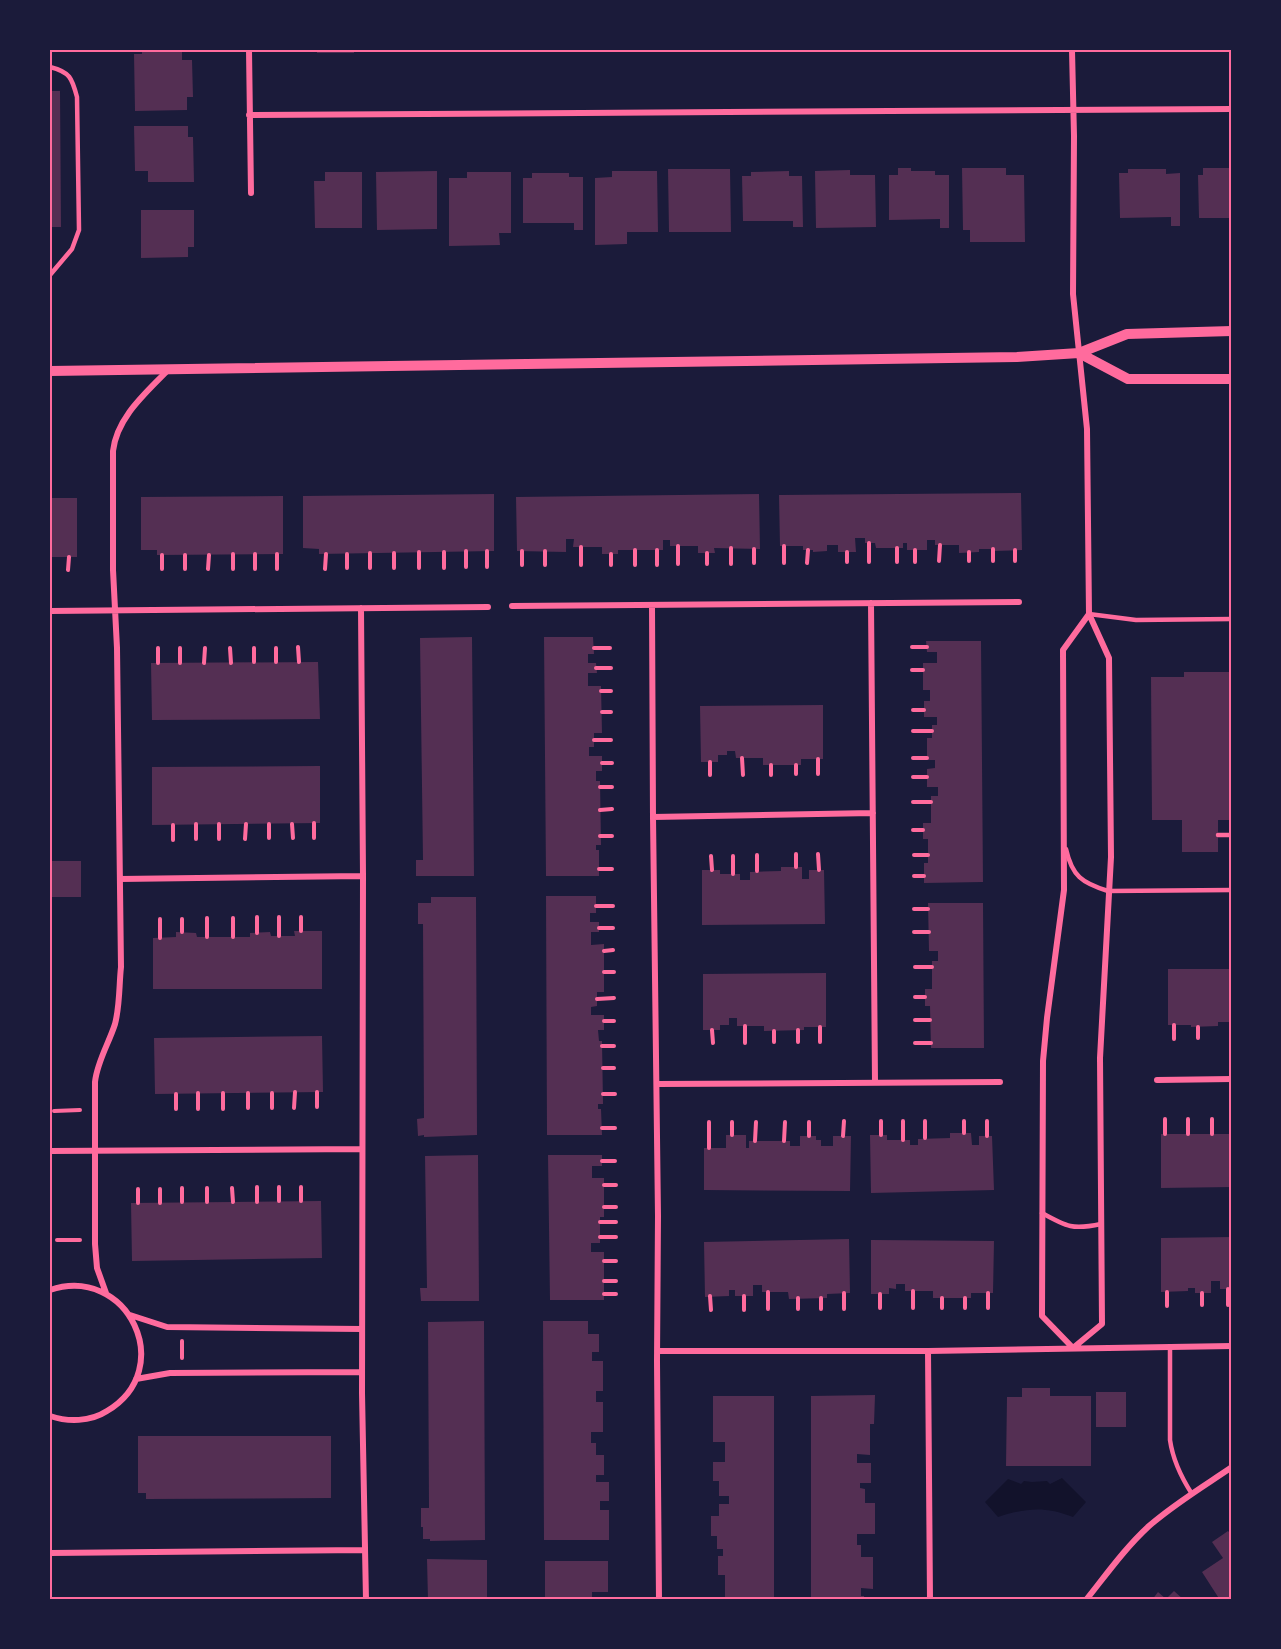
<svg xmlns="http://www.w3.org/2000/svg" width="1281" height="1649" font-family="Figtree,sans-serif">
	<rect width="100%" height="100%" fill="#1b1b3a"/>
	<path fill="#12122b" d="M1062,1478L1086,1502L1073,1517C1045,1506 1026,1508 998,1517L985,1502L1008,1479L1021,1484L1024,1481L1032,1482L1047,1481L1050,1484Z"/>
	<path fill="#542f53" d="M317,50H354V53H317Z
		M445,50H505V52H445Z
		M142,51H182V60H192L193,97H187V110L135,111L134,54H142Z
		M50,91H60L61,227H50Z
		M134,126H188V137H193L194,182H148V171H135Z
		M898,168H911V171H935V175H949V228H940V219L889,220V175H898Z
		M962,168H1006V175H1024L1025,242H970V230H963Z
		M1203,168H1232V218H1199L1198,175H1203Z
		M668,169H730L731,232H669Z
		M1128,169H1166V174L1180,173V226H1171V217L1120,218L1119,173H1128Z
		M850,170V175H875L876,227L816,228L815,171Z
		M437,171V229L377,230L376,172Z
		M612,171H657L658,232H627V244L595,245V178L612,177Z
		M789,171V176H802L803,227H793V221H743L742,176H751V172Z
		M325,172H362V228H315L314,181H325Z
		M467,172H511V233H499L500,245L449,246V178H467Z
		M532,173H569V177H583V230H574V223H523V178H532Z
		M141,210H194V247H188V257L141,258Z
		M1021,493L1022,550L994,551V549H979V552L959,553V545H935V540H927V550H907V543H903V548H876L875,543H865V538H855L856,552H838V545H827V551L813,552V550H803V546H780L779,495Z
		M494,494V551L319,554V549L303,548V496Z
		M759,494L760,549L714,548L715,553H698V546H670V540H663V550H618V554H602V547H573L574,539H566V552L517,551L516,497Z
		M283,496V554L157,555V550H141V497Z
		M50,498H77V557H50Z
		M472,637L474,876H416V860H423L420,638Z
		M544,637H593L594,654H588V663H596L597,673H588V686H601L602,733H594V747H589V756H602V771H596V781H600L601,845H596V850H599V876H546Z
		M926,641H981L983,882L924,883V863H928V839H923V823H931V796H938V787H927V769L935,768V760H927V738H932V725H937V717H924V701H930V690H923V663H937V652H927Z
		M318,662L320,719L152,720L151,663Z
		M1184,672H1232V820H1218V852H1182V820H1152L1151,677H1184Z
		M823,705V759H801V765H763V758H736L735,751H727V755H718V762H701L700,706Z
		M320,766V823L152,825V767Z
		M50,861H81V897H51Z
		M781,867H802V879H809V870H824L825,924L702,925V870H720V874H740V880H750V872L781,871Z
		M546,896H596V913H590V922H599V932H591V945L604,944V992H597V1006L591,1007V1015H604V1030H598L599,1041H602L603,1104H598V1109H601L602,1135H547Z
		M431,897H476L477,1135L424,1137V1135L418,1136L417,1119L424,1118L423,924H418V903H431Z
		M928,903H983L984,1048H931L930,1006H925V989H932V961H938V951H929Z
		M294,931H322V989H153V938L176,937V932L196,933L197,937H250V933L270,932L271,936H295Z
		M1168,969H1232V1027H1229V1022H1218V1026L1191,1027V1025H1168Z
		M826,973V1027H804V1030L764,1031V1026H737V1018H729V1025H720V1030H703V974Z
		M322,1036L323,1092L155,1094L154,1038Z
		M950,1133H971L972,1145H979V1136H992L994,1190L871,1193L870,1135H887V1140H910V1145H918V1139L950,1138Z
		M1161,1134H1232V1187L1161,1188Z
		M726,1135H746V1148H749V1141H790V1146H800V1136H816V1140H821V1146H833V1136H851L850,1191L704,1190V1148H726Z
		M478,1155L479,1301H421L420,1288H427L425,1156Z
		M548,1155H602V1166H592V1178H604V1217H600V1243H591V1252H604V1300H550Z
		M321,1201L322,1258L132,1261L131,1203Z
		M1232,1237V1289H1220V1281H1211V1293H1195V1288H1188V1291L1161,1292V1238Z
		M849,1239L850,1293L827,1294V1298L789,1299L788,1292H762V1285H753V1296H735V1290H729V1296L705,1297L704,1242Z
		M871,1240L994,1241L993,1293H971V1298H933V1291H905V1284H896V1289L889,1288V1294H871Z
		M484,1321L485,1540L430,1541V1539H423V1527H421V1508H429L428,1322Z
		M543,1321H588V1334H599V1352H592V1361H603V1391H596V1402H603V1432H591V1443H596V1455H604V1475H596V1482H609V1501H600V1510H609V1540H544Z
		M1022,1388H1050V1396H1091V1466H1006L1007,1397H1022Z
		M1096,1392H1126V1427H1096Z
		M875,1395L874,1424H870V1455L857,1454V1463H871V1483H860V1488L865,1489V1503H875V1534H857V1545H861V1557H873V1589L861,1588V1596H864V1600H811V1396Z
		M713,1396H774V1600H714V1597H725V1575H718V1556H723V1549H717V1536H711V1516H719V1504H729V1496H719V1481H713V1462H725V1442H713Z
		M138,1436H331V1498L146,1499V1493H138Z
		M1228,1531L1232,1535V1600H1220L1202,1572L1223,1558L1212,1542Z
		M427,1559L487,1560V1600H428Z
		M545,1561H608V1592H592V1600H545Z
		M1174,1591L1184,1600H1152L1158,1592L1166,1599Z"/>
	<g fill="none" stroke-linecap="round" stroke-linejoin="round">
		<path stroke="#ff6b9d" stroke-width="4" d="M869,543V562
			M678,546V564
			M784,546V563
			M581,547V565
			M731,548V564
			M897,548V562
			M754,549V563
			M993,549V561
			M635,550V565
			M657,550V565
			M915,550V562
			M1015,550V561
			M487,551V567
			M522,551V565
			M545,551V565
			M419,552V568
			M444,552V568
			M847,552V562
			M969,552V561
			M370,553V568
			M394,553V568
			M707,553V564
			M233,554V569
			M255,554V569
			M277,554V569
			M162,555V569
			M185,555V569
			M939,561L940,545
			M807,563L808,550
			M611,565V554
			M466,567V551
			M347,568V554
			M208,569L209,555
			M325,569L326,554
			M68,570L69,557
			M298,647L299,662
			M912,647H927
			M158,648V663
			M230,648L231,663
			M254,648V662
			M594,648H610
			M276,662V648
			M180,663V648
			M204,663L205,648
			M596,668H611
			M912,670H923
			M601,691H611
			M913,710H924
			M602,712H611
			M913,731H932
			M594,740H611
			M742,758L743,775
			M913,758H927
			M818,759V774
			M710,762V775
			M602,763H612
			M771,765V775
			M796,765V774
			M913,777H927
			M600,787H612
			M913,802H931
			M600,810L612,809
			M314,823V838
			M196,824V839
			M219,824V839
			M269,824V838
			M292,824L293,838
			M173,825V840
			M913,830H923
			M600,836H612
			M245,839L246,824
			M796,854V867
			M818,854L819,870
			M757,855V871
			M914,855H928
			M711,856L712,870
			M733,856V874
			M599,869H612
			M914,876H924
			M596,906H613
			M914,909H928
			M257,917V933
			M279,917V936
			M301,917V931
			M207,918V937
			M160,919V938
			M182,919V932
			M599,928H613
			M914,932H929
			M233,937V918
			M604,951L613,950
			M915,967H932
			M604,972H614
			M915,997H925
			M597,999L614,998
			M915,1020H930
			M604,1021H614
			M1174,1025V1039
			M745,1026V1043
			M820,1027V1042
			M1198,1027V1038
			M712,1030L713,1043
			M798,1030V1042
			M774,1031V1042
			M915,1043H931
			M602,1046H614
			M603,1068H614
			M317,1092V1107
			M198,1093V1109
			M223,1093V1109
			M248,1093V1108
			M176,1094V1109
			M603,1094H615
			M272,1108V1093
			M294,1108L295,1092
			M54,1111L80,1110
			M1165,1119V1134
			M1188,1119V1134
			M1212,1119V1134
			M881,1121V1135
			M925,1121V1138
			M964,1121V1133
			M987,1121V1136
			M709,1122V1148
			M809,1122V1136
			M602,1128H615
			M732,1135V1122
			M843,1136L844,1121
			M903,1140V1121
			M755,1141L756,1122
			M784,1141L785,1122
			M602,1161H615
			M604,1185H616
			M257,1187V1202
			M279,1187V1201
			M301,1187V1201
			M182,1188V1202
			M207,1188V1202
			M232,1188L233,1202
			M138,1189V1203
			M160,1189V1203
			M604,1207H616
			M600,1222H616
			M600,1237H616
			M57,1240H80
			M604,1261H616
			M604,1281H616
			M1228,1289V1305
			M913,1291V1308
			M768,1292V1309
			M844,1293V1309
			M988,1293V1308
			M1202,1293V1305
			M604,1294H616
			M880,1294V1308
			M710,1296L711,1310
			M744,1296V1310
			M798,1298V1309
			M821,1298V1309
			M942,1298V1308
			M965,1298V1308
			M1167,1306V1292
			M182,1341V1358"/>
		<path stroke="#ff6b9d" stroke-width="4.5" d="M50,67C70,72 72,78 77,97L79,230L72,249L50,275
			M1089,614L1136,620L1232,619
			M1218,835H1232
			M1066,849C1072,876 1082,883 1108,891L1232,890
			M1042,1213C1067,1227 1073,1230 1101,1224
			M1170,1347V1440C1173,1461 1181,1477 1192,1494"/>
		<path stroke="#ff6b9d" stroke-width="6" d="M249,50L251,193
			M1072,50L1074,136L1073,294L1087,429L1089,614L1109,658L1111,857L1100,1058L1102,1324L1073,1348L1042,1316L1043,1061L1047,1018L1064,890L1063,650L1089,614
			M249,115L1232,109
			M871,603L875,1082
			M652,605L653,817L658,1216L657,1361L659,1600
			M512,606L1019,602
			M361,608L363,876L362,1393L366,1600
			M50,611L488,607
			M653,817L873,813
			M120,879L363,876
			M1157,1080L1232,1079
			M657,1084L1000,1082
			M50,1151L362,1149
			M50,1290C128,1264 178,1369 107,1411C90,1422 68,1422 50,1416
			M106,1293L97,1268L95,1244V1082C97,1062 109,1043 115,1024C120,1005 119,985 121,967L117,648L113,570V451C117,417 146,393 168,370
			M130,1315L167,1327L362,1329
			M657,1351H928L1232,1346
			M928,1351L930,1600
			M136,1379L170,1373L362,1372
			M50,1553L365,1550
			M1086,1600C1106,1575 1125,1548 1149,1526C1174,1504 1204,1486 1232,1467"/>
		<path stroke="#ff6b9d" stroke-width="10" d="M1079,353L1128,379H1232
			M50,371L1017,357L1079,353L1127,334L1232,331"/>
	</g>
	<rect width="1281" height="1649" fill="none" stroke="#1b1b3a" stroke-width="102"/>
	<rect x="51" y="51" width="1179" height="1547" fill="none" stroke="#ff6b9d" stroke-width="2"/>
</svg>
